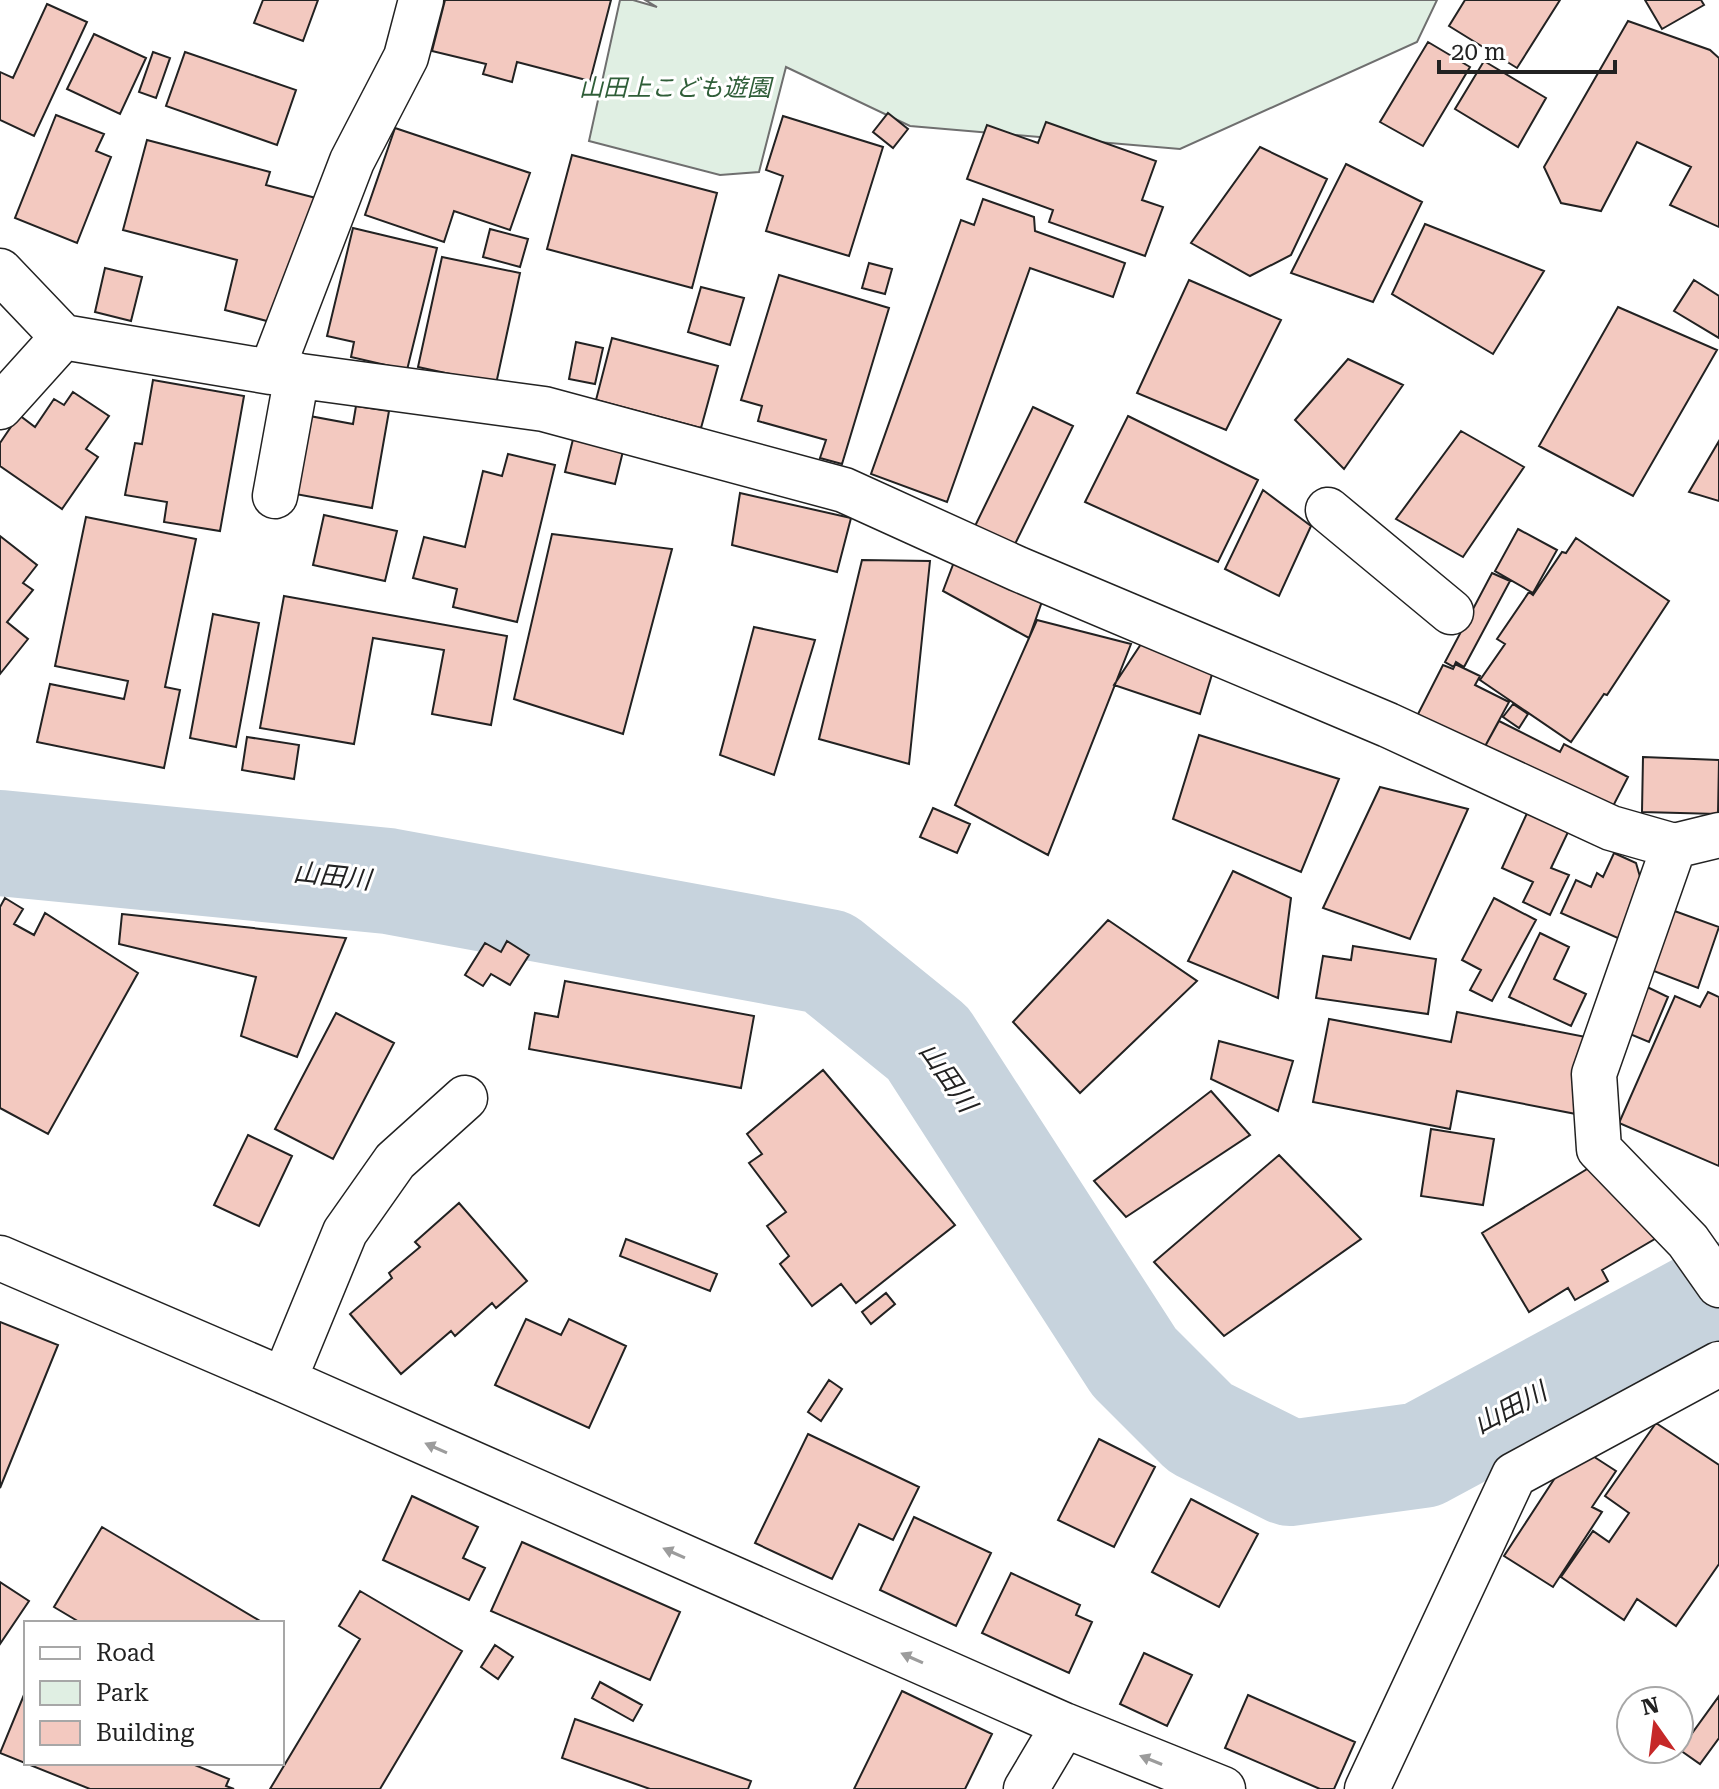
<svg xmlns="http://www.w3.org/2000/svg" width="1719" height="1789" font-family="'Roboto Serif','Noto Sans JP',serif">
	<rect width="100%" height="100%" fill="#fff"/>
	<path fill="#e0efe3" stroke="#6f6f6f" stroke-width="2" d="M620,0H633L657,7L645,0H1437L1417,42L1180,149L910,126L786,67L759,172L720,175L589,141Z"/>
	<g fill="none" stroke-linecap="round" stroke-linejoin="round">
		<path stroke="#c7d3dd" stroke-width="106" d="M0,843L388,881L828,962L928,1043L1134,1362L1200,1428L1290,1473L1422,1455L1719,1295"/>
	</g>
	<path fill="#f3c9c0" stroke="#222" stroke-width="2" d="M263,0H318L303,41L254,23Z
		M445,0H611L590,81L517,62L512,82L483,74L486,64L432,51Z
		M1465,0H1560L1517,68L1449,26Z
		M1645,0H1701L1704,5L1662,29Z
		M47,4L87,22L34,136L0,120V72L13,78Z
		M1628,21L1710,50L1719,58V227L1670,205L1691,167L1637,142L1601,211L1561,203L1544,167Z
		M94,34L146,58L120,114L67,89Z
		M1428,42L1470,67L1423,146L1380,122Z
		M153,52L170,58L156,98L139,92Z
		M185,52L296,90L277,145L166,106Z
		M1484,61L1546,98L1518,147L1455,109Z
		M888,113L908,129L893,148L873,132Z
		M56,115L104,134L96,151L111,157L77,243L15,218Z
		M783,116L883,147L849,256L766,231L783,176L766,170Z
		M1046,122L1156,161L1142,200L1163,207L1145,256L1049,222L1053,210L967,179L987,125L1038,143Z
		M395,128L530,173L510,230L454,211L444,242L365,215Z
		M147,140L270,172L266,185L316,198L282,325L225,310L237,260L123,230Z
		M1260,147L1327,179L1291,255L1250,276L1191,243Z
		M572,155L717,193L692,288L547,249Z
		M1346,164L1422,202L1373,302L1291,273Z
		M983,199L1034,217L1035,231L1125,263L1113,297L1030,268L947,502L871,474L961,220L974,225Z
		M1425,224L1544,271L1493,354L1392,294Z
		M353,228L437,248L407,370L351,357L354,342L327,336Z
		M490,229L528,239L520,267L483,257Z
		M442,257L520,273L496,384L418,367Z
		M869,263L892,269L885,294L862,288Z
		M105,268L142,277L131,321L95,312Z
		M779,275L889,308L842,464L820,458L826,440L758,421L762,406L741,400Z
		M1189,280L1281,320L1226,430L1137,393Z
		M1694,280L1719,296V338L1674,311Z
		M701,287L744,298L730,345L688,332Z
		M1618,307L1717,350L1633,496L1539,446Z
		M612,338L718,366L701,428L596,400Z
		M576,342L603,348L595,384L569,379Z
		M1348,359L1403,385L1344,469L1295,420Z
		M153,380L244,396L220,531L164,522L167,502L125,495L135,443L142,444Z
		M73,392L109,416L86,449L98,457L62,509L0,466V443L19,415L35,427L54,399L64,405Z
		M356,406L389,411L372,508L290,493L304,415L353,424Z
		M1033,407L1073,426L1015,544L975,526Z
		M1128,416L1258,480L1218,562L1085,502Z
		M575,431L625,443L615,484L565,472Z
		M1461,431L1524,467L1463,557L1396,519Z
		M1719,441V501L1689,492Z
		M508,454L555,465L517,622L453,607L457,589L413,578L424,537L465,547L483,471L502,476Z
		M1263,490L1311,526L1279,596L1225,569Z
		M740,493L851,518L837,572L732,545Z
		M324,515L397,531L385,581L313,565Z
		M86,517L196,539L165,687L180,690L164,768L37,742L50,684L124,699L128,681L55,666Z
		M1518,529L1557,550L1533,593L1495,571Z
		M552,534L672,549L623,734L514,699Z
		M0,536L37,565L23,583L33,590L7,622L28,639L0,674Z
		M1576,538L1669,601L1607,695L1604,694L1571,742L1480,680L1505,644L1497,639L1529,592L1533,595L1562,552L1566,553Z
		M862,560L930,561L909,764L819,739Z
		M954,562L1045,593L1029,638L943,591Z
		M1492,573L1510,581L1464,667L1456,662L1454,667L1445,662Z
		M284,596L507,636L491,725L432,714L444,650L373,638L354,744L260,728Z
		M213,614L259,623L236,747L190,738Z
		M1037,620L1131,644L1048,855L955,805Z
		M754,627L815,640L774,775L720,755Z
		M1145,638L1213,671L1200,714L1114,685Z
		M1455,664L1480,676L1475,685L1509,702L1483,750L1417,716L1443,665L1453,669Z
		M1513,704L1528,714L1519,728L1503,717Z
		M1499,721L1560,752L1564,744L1628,777L1609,814L1483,750Z
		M1199,735L1339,779L1301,872L1173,819Z
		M247,737L299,745L294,779L242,770Z
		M1643,757L1719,760L1718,814L1642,812Z
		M1380,787L1468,809L1410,939L1323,908Z
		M933,808L970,824L957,853L920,837Z
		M1528,811L1569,830L1551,868L1569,875L1550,915L1523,902L1533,882L1502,868Z
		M1614,853L1636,863L1643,887L1620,939L1561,913L1576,880L1591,887L1597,873L1603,877Z
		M1233,871L1291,898L1278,998L1188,961Z
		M5,898L23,909L14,924L34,935L45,913L138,973L48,1134L0,1108V907Z
		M1494,898L1536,920L1492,1001L1470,990L1481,970L1462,960Z
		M1669,909L1719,927L1698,988L1646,968Z
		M122,914L346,938L297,1057L241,1036L256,977L119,944Z
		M1108,920L1197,981L1080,1093L1013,1022Z
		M1540,933L1569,947L1554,979L1586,994L1571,1026L1509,997Z
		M507,941L529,955L510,985L491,974L483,986L465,975L485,943L501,952Z
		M1353,946L1436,959L1428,1014L1316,998L1323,956L1351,960Z
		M565,981L754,1016L741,1088L529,1049L535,1013L558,1017Z
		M1645,986L1668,997L1649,1042L1625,1032Z
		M1708,992L1719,997V1166L1619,1123L1675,996L1700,1007Z
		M1457,1012L1591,1038L1576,1114L1457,1091L1450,1129L1313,1102L1329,1019L1451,1042Z
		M336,1013L394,1043L333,1159L275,1129Z
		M1219,1041L1293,1061L1278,1111L1211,1079Z
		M823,1070L955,1225L856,1303L841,1284L812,1306L780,1264L789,1256L767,1226L786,1212L749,1163L762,1154L747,1134Z
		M1211,1091L1250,1135L1126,1217L1094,1181Z
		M1431,1129L1494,1139L1483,1205L1421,1196Z
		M248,1135L292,1156L259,1226L214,1205Z
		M1279,1155L1361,1239L1224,1336L1154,1262Z
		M1602,1160L1665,1233L1602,1270L1608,1281L1575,1300L1568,1288L1529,1312L1482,1233Z
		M459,1203L527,1281L496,1308L492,1303L455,1336L451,1331L401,1374L350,1314L392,1278L389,1273L420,1247L415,1242Z
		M626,1239L717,1274L710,1291L620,1256Z
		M886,1293L895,1304L871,1324L862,1312Z
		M526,1319L561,1335L569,1319L626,1346L589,1428L495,1385Z
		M0,1322L58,1345L0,1488Z
		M829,1380L842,1389L821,1421L808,1412Z
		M1656,1423L1719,1465V1564L1676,1626L1637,1599L1624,1620L1561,1577L1593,1531L1609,1542L1629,1513L1605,1496Z
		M808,1434L919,1487L893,1540L859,1524L832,1579L755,1543Z
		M1099,1439L1155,1467L1114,1547L1058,1520Z
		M1585,1451L1616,1471L1592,1507L1602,1512L1553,1587L1504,1556L1566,1461Z
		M412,1496L478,1527L463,1558L485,1568L469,1600L383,1560Z
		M1191,1499L1258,1534L1219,1607L1152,1572Z
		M914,1517L991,1553L956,1626L880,1590Z
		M102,1527L260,1621L259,1623H81L54,1607Z
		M522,1542L680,1612L650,1680L491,1611Z
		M1011,1573L1080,1605L1076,1615L1092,1622L1069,1673L982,1633Z
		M0,1582L29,1601L0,1644Z
		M360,1591L462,1651L380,1789H270L360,1639L339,1626Z
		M495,1645L513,1657L498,1679L481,1667Z
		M1144,1653L1192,1675L1167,1726L1120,1704Z
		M600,1682L642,1705L633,1721L592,1698Z
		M26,1690V1763H190L229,1779L226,1786L234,1789H90L0,1753Z
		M902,1691L992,1734L965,1789H854Z
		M1248,1695L1355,1742L1334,1789H1320L1225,1748Z
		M1719,1696V1738L1700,1764L1680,1750Z
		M575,1719L751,1781L748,1789H650L562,1758Z"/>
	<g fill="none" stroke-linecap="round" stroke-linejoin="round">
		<defs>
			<path id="minor" d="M0,271L63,337
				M271,372L352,161L406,57L421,0
				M0,407L63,337L271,372L544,409L844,490L1018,569L1388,725L1611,828L1674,846L1719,835
				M275,496L297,375
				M1328,510L1451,612
				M1674,846L1594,1074L1599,1149L1688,1241L1719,1285
				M0,1258L284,1380L1064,1725L1223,1789
				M284,1380L345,1232L395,1161L465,1098
				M1026,1789L1064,1725
				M1367,1789L1514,1475L1719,1364"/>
		</defs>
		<use href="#minor" stroke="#222" stroke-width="47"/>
		<use href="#minor" stroke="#fff" stroke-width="44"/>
	</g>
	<defs><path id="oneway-solid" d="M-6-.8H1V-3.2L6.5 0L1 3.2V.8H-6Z" transform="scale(2)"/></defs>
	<g fill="#9c9c9c">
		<use href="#oneway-solid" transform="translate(436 1448) rotate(-156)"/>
		<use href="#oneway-solid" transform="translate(674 1553) rotate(-156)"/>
		<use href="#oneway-solid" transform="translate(912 1658) rotate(-156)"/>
		<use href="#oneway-solid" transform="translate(1151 1760) rotate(-158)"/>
	</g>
	<g text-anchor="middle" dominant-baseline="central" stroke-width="6" stroke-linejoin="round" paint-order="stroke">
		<g font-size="24" font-style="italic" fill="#2f5e38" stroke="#fff">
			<text x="675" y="88">山田上こども遊園</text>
		</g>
		<g font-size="26" font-style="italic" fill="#222" stroke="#fff">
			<text transform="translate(332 876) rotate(6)">山田川</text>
			<text transform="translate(948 1077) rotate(55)">山田川</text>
			<text transform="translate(1510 1408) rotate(-28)">山田川</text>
		</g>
	</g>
	<rect x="24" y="1621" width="260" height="144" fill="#ffffff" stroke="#a7a7a7" stroke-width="2"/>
	<rect x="40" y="1647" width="40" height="12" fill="#ffffff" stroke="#a7a7a7" stroke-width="2"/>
	<text x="96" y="1661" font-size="24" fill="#222222">Road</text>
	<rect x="40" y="1681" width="40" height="24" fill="#e0efe3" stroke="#a7a7a7" stroke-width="2"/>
	<text x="96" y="1701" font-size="24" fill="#222222">Park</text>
	<rect x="40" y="1721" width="40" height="24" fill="#f3c9c0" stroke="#a7a7a7" stroke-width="2"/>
	<text x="96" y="1741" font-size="24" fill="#222222">Building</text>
	<g transform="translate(1655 1725) rotate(346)"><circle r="38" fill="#ffffff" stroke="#a7a7a7" stroke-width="2"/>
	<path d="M0-6L14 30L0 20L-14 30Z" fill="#c62828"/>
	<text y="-12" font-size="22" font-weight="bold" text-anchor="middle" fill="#222222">N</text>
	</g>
	<path d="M1439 60v12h176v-12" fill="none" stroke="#222222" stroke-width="4"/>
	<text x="1451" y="60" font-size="24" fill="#222222" stroke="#ffffff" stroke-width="6" paint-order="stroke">20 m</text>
</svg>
